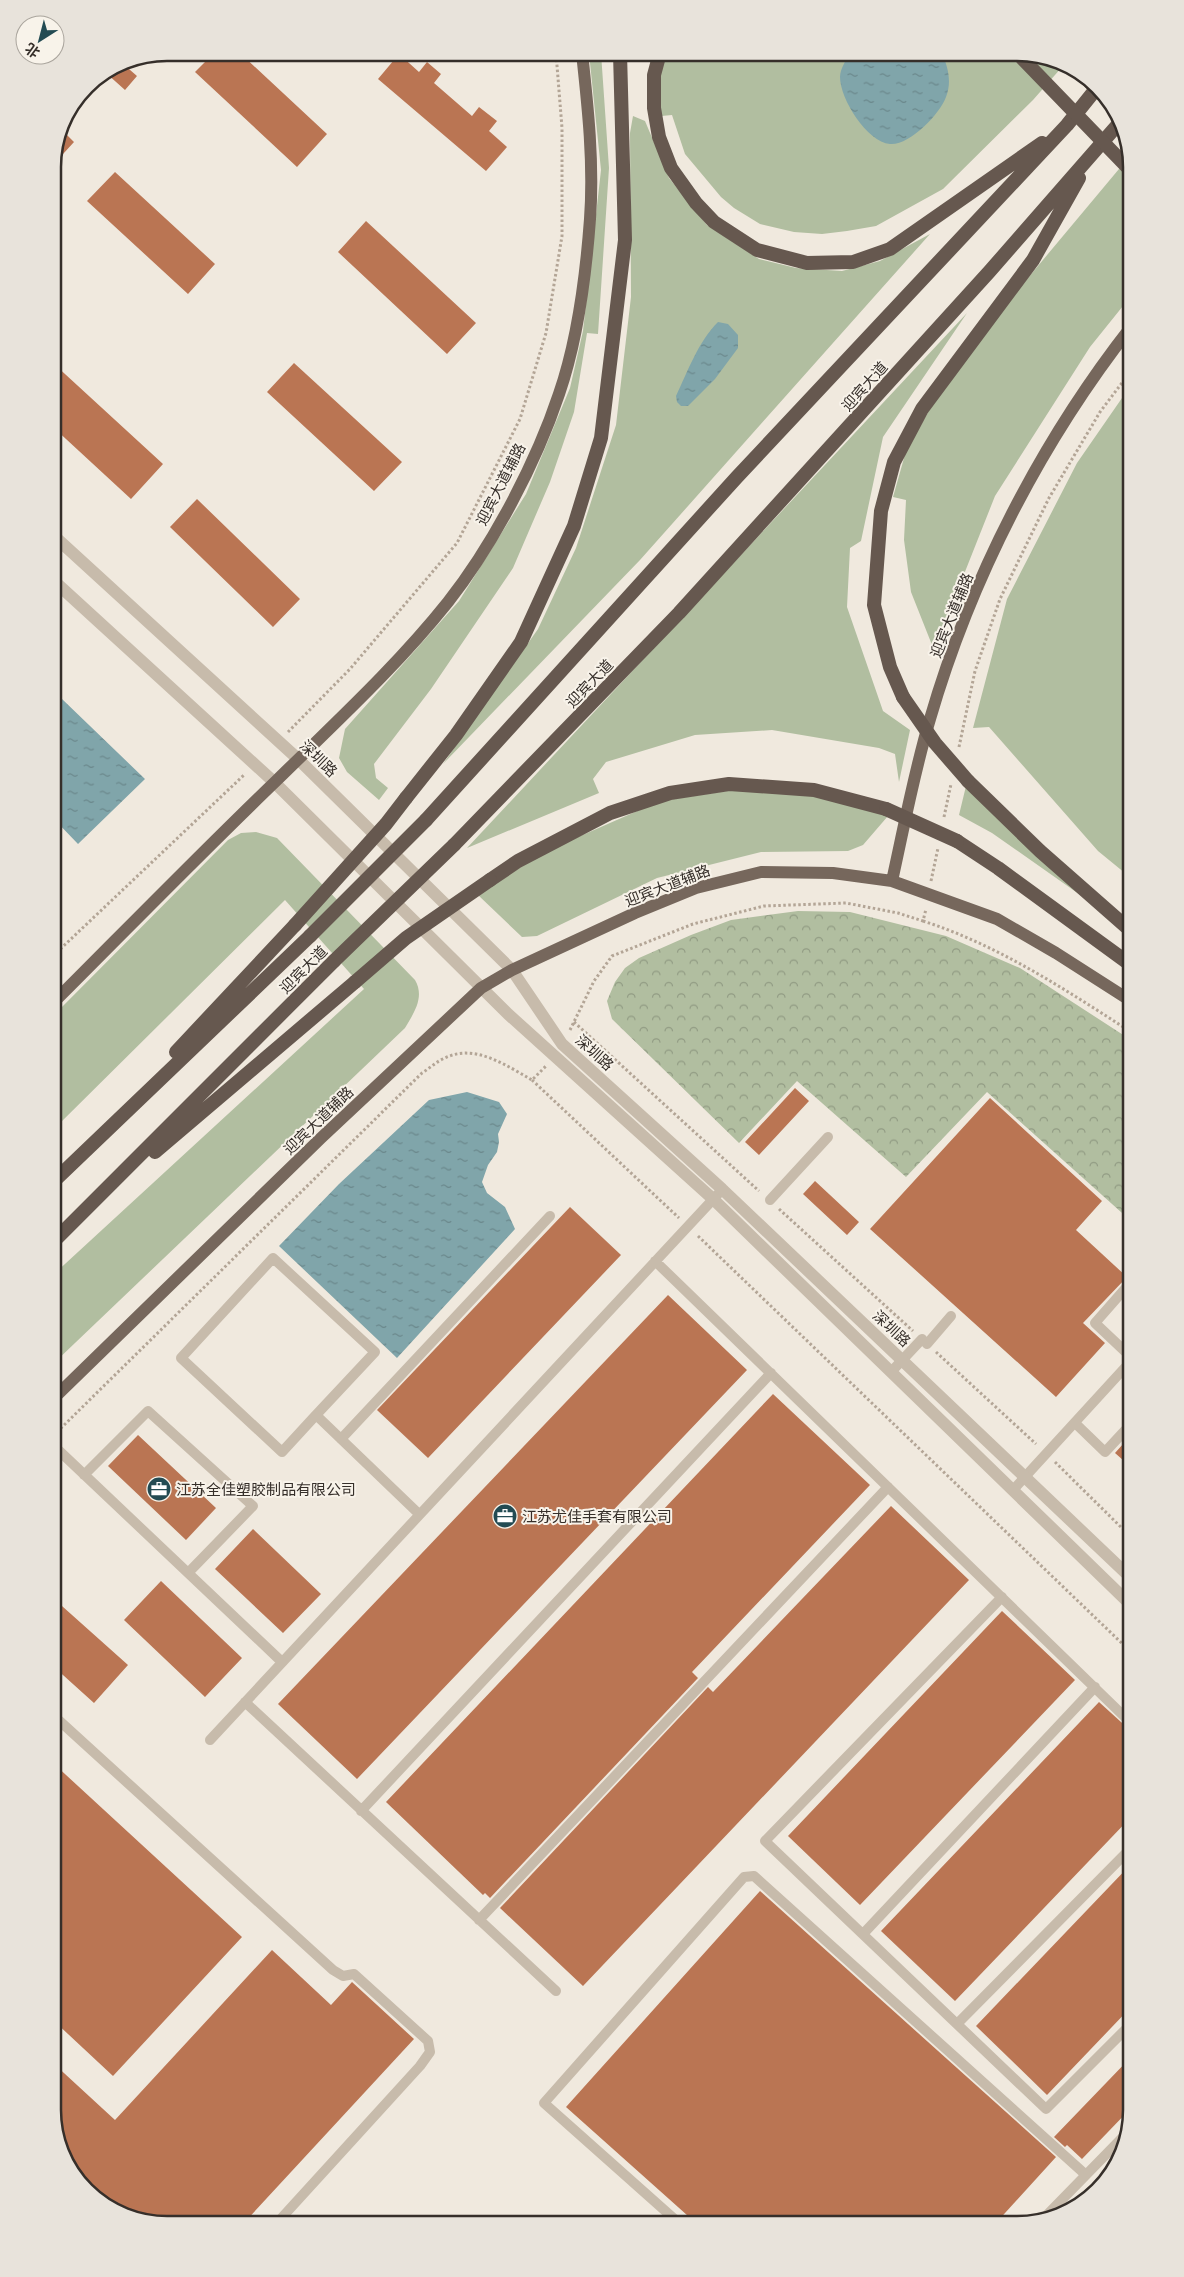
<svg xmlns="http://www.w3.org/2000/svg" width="1184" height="2277" font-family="Barlow,'Noto Sans SC',sans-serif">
	<defs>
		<pattern id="forest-crowns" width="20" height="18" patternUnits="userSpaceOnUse" patternTransform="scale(1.25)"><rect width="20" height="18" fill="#b1bea0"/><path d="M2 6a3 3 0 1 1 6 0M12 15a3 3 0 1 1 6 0" fill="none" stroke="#919b83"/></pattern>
		<pattern id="water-ripples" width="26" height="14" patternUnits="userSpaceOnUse" patternTransform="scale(1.25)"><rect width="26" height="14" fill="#80a5aa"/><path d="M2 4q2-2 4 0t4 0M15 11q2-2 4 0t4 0" fill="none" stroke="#6a878b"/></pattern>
	</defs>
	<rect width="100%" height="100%" fill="#f0e9de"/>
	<path fill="#b1bea0" d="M589,53H601L609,168L598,334L587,333L574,412L550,482L513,568L431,689L374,764L376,778L388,788L379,800L347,772L339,758L345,729L459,601L526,494L570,388L583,331L601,170Z
		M650,53H1024L1062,67L1033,100L943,189L876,226L847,231L822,234L794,232L760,224L734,208L721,197L685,154L672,115L651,117Z
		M633,116L645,121L669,178L707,225L759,259L796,268L842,271L880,261L930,234L640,560L443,764L538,629L576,548L616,425L631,297L630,133Z
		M1129,157L1131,167V296L1090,347L995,496L934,650L911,592L904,540L906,500L893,497L906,451L935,400L1012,297Z
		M967,313L883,437L861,541L850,548L847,607L883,711L910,730L899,782L895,754L879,748L772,730L695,735L606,762L593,779L599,793L467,848Z
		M1131,385V878L1098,851L989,727L973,728L1007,599L1077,463Z
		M966,786L1093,904L992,833L959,815Z
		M733,790L808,794L888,816L863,845L848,851L761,852L657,878L537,936L522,937L478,895L544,852L660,801Z
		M256,832L277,838L415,980C425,997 414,1013 405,1028L53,1364V1275L364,989L285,900L53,1130V1016L228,840L241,833Z"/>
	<path fill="url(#forest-crowns)" d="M798,911L850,912L946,936L1020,968L1131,1040V1221L987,1092L906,1177L797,1081L739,1143L612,1019L607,1001L615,982L625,968L639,958L691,935L731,920Z"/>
	<path fill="url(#water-ripples)" d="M850,53H942C948,67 952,82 946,97C940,114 909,146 890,144C867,142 840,99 840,77C840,69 846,60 850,53Z
		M718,322L728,324L738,335V348L715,379L688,406H681L677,402L676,396C688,371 698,342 718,322Z
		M62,699L145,779L78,844L53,818V709Z
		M467,1092L499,1102L507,1114L498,1134L499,1142L497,1152L488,1165L482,1182L487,1193L505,1207L515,1229L397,1358L279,1246L339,1184L429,1100Z"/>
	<path fill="#ba7553" d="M214,53H240L327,134L297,167L195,72Z
		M399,54L419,72L427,62L441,74L434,83L472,116L479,107L497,121L489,131L507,147L486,171L378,79Z
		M122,63L137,76L125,90L106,73Z
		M60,128L74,142L53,165V160Z
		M115,172L215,264L188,294L87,201Z
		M366,221L476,323L447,354L338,252Z
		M53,363L163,464L131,499L53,427Z
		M294,363L402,462L374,491L267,392Z
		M197,499L300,599L273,627L170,527Z
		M795,1088L809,1101L759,1155L745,1142Z
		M990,1098L1102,1201L1076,1230L1127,1277L1083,1323L1105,1343L1056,1397L870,1229Z
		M815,1181L859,1222L847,1235L803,1194Z
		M570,1207L621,1255L428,1458L377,1410Z
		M668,1295L747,1370L357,1779L278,1704Z
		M773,1394L870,1485L692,1672L698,1678L490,1898L485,1893L483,1895L386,1802Z
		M1132,1434V1468L1115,1453Z
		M138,1435L216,1508L186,1540L108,1466Z
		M891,1506L969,1580L583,1986L500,1908L708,1687L713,1692Z
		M253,1529L321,1594L283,1633L215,1569Z
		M161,1581L242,1658L205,1697L124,1620Z
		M53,1598L128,1665L94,1703L53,1666Z
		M1002,1611L1075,1680L860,1905L788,1836Z
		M1099,1702L1132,1732V1816L955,2001L881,1931Z
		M53,1763L242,1937L113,2076L53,2020Z
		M1132,1863V2006L1047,2095L976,2026Z
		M760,1891L1056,2157L995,2224H697L566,2107Z
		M272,1950L331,2005L352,1982L414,2039L243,2224H160L103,2205L61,2153L52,2110V2062L115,2120Z
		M1132,2056V2107L1082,2159L1067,2145L1065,2147L1054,2137Z"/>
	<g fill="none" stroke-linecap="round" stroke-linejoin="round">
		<path stroke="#b3a596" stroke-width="3" stroke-dasharray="2.5 2.5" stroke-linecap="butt" d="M288,732L350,669L457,543L520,419L546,333L562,236V128L556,53
			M959,747L975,671L1000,599L1049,498L1100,412L1131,371
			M944,817L951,784
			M931,881L938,848
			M923,921C998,945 1066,990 1131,1032
			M53,956L244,775
			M574,1022L759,1191
			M570,1030L594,981L612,956L693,924L764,906L846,903L898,913L923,921L926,909
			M532,1080L679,1218
			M779,1209L913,1331
			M698,1236L1131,1652
			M936,1352L1036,1444
			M57,1432L422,1073C430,1068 437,1061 445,1058C475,1043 507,1066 532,1080L546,1066
			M1055,1462L1131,1537"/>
		<path stroke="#c7bbab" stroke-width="10" d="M770,1200L828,1137
			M655,1261L1131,1723
			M927,1344L951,1316
			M1131,1357L1095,1323L1131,1282
			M891,1372L922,1339
			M316,1415L375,1352L273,1258L181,1358L282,1452L316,1415L419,1514
			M1075,1423L1105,1452L1131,1424
			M341,1439L550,1216
			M53,1445L282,1662
			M84,1475L148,1411L253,1506L188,1573
			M1013,1490L1131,1361
			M1002,1597L765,1841L1046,2109L1131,2024
			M245,1702L556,1991
			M53,1715L333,1970L343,1976L354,1974L428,2041L430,2052L420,2066L276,2224
			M210,1740L718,1194
			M361,1811L771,1373
			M479,1920L888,1487
			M863,1934L1095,1687
			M957,2024L1131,1848
			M1043,2219L1123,2137
			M680,2224L544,2103L744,1877L754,1876L1086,2175"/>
		<path stroke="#c7bbab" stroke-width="12" d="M53,535L298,759L512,970L562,1044L722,1189L1131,1578
			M53,580L274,782L508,1014L713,1199L1131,1605"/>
		<path stroke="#76675c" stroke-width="12" d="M892,881L997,919L1056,953L1131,1001
			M53,1003C127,929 201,853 277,780C336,722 397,666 448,602C493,545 536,463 559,394C577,342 586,274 590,219C594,164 588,108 582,53
			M53,1399L321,1138L481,988L512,970L635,913L696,888L761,872L833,873L892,881C904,827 914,772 930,719C971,578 1041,442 1131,327"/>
		<path stroke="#66584f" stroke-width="14" d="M660,53L654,75V108L659,137L671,168L696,203L714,222L757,250L807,263L853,262L890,249L1042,143
			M1083,75L1096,88
			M903,697L890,667L874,605L881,511L894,462L922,409L1033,260L1079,178
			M968,781L1040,851L1131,931
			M406,798L456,735L521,642L574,526L601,438L625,240L620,53
			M426,820L737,477L1067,125L1096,89
			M957,841L998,868L1131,965
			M454,845L679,613L989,272L1121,121
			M490,880L518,861L610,813L670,793L729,784L814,790L886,809
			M176,1052L295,925
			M155,1152L355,982
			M53,1182L310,936
			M53,1242L334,961"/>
		<path stroke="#66584f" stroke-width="14" d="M1017,53L1131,171
			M903,697L935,743L968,781
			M886,809L957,841
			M295,925L386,824L406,798
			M310,936L426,820
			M334,961L454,845
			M355,982L406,938L490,880"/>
	</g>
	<defs>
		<symbol id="office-disc" viewBox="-11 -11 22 22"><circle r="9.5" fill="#234b53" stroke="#f8f3ea"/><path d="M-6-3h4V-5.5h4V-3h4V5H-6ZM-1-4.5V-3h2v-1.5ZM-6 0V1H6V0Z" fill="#fff"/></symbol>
	</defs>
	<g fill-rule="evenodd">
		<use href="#office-disc" x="145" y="1475" width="28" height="28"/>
		<use href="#office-disc" x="491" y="1502" width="28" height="28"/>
	</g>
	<g text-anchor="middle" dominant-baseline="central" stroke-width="4" stroke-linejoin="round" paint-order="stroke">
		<g font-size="15" fill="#362f2a" stroke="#f8f3ea">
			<text transform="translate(864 386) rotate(-48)">迎宾大道</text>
			<text transform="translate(500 484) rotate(-63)">迎宾大道辅路</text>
			<text transform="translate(951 615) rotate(-68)">迎宾大道辅路</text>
			<text transform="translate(589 683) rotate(-46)">迎宾大道</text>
			<text transform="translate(319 758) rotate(44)">深圳路</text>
			<text transform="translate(667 885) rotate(-21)">迎宾大道辅路</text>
			<text transform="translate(303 969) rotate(-45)">迎宾大道</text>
			<text transform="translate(595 1052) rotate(42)">深圳路</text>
			<text transform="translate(318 1120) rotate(-44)">迎宾大道辅路</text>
			<text transform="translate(892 1328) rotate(43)">深圳路</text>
		</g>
		<g font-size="15" fill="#362f2a" stroke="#f8f3ea" text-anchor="start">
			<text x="176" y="1489">江苏全佳塑胶制品有限公司</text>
			<text x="522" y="1516">江苏尤佳手套有限公司</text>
		</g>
	</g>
	<path d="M0 0H1184V2277H0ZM167 61H1017A106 106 0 0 1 1123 167V2110A106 106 0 0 1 1017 2216H167A106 106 0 0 1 61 2110V167A106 106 0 0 1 167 61Z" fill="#e8e3db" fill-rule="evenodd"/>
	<path fill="none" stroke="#362f2a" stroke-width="2.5" d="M167 61H1017A106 106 0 0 1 1123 167V2110A106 106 0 0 1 1017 2216H167A106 106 0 0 1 61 2110V167A106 106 0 0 1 167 61Z"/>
	<g transform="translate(40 40) rotate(216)"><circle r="24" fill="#f8f3ea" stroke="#aaa59d"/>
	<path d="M0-4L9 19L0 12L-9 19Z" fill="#234b53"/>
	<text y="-8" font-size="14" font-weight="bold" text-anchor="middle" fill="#362f2a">北</text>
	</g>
</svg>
